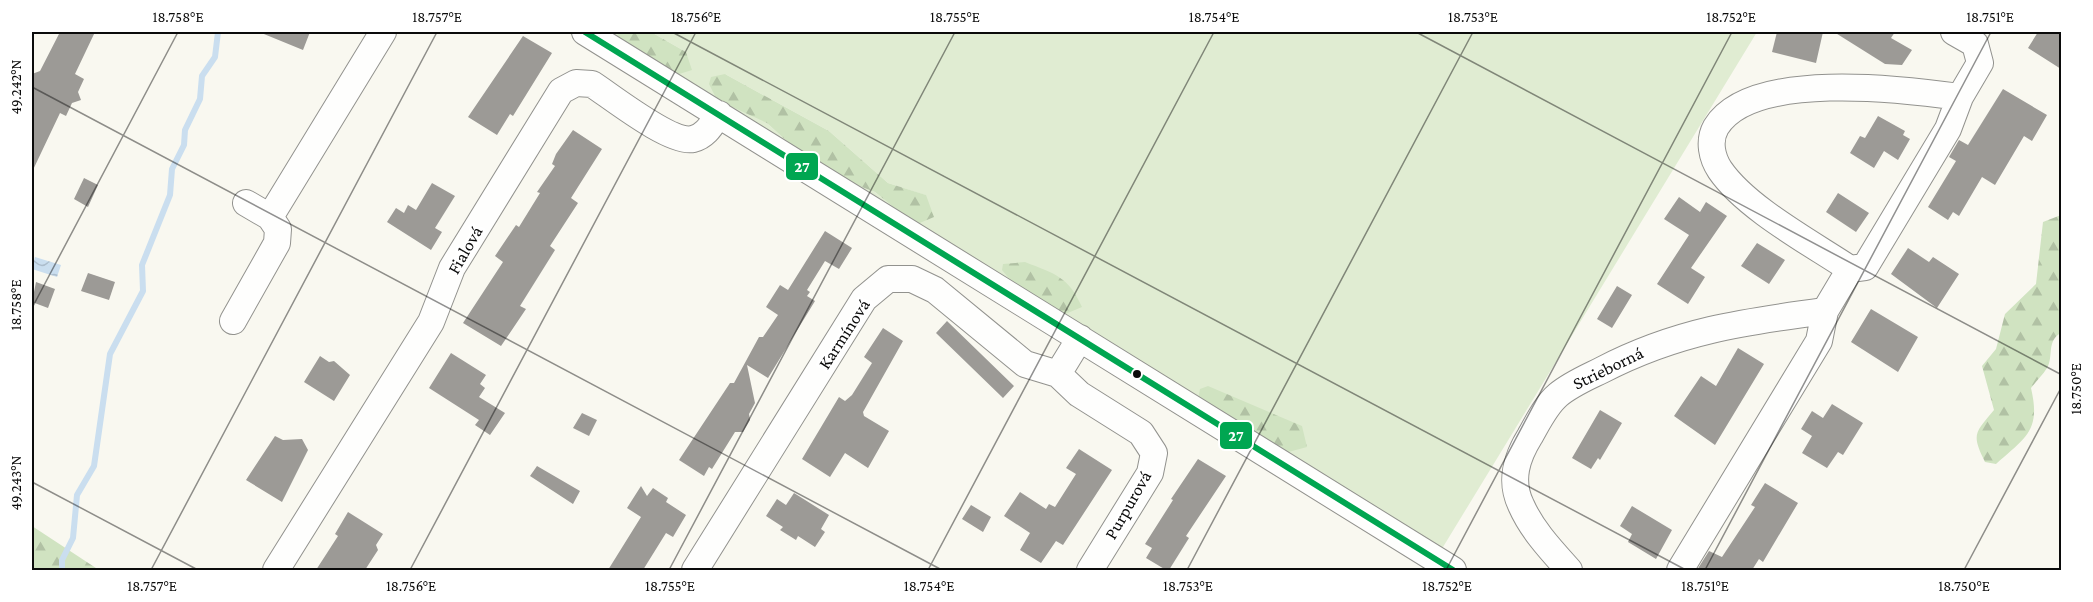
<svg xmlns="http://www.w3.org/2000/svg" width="2093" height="602" font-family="'Crimson Pro',serif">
	<defs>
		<pattern id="forest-firs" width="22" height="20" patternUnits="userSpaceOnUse" patternTransform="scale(1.5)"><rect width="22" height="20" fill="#d0e3c1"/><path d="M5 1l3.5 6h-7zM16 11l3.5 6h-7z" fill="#b1c1a4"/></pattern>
		<pattern id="water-waves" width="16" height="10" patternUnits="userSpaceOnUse" patternTransform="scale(1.5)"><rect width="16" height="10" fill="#cadeef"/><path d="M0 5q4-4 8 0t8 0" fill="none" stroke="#acbdcc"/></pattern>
	</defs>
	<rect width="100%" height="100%" fill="#f9f8f0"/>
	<path fill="#e0ecd2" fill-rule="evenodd" d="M567,32H616L625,45L686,52L651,32H1757L1429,570ZM725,74L829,131L888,183L925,195L915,225L875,192L851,183L792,146L767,123Z"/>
	<path fill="url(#forest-firs)" d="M616,32H651L686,52L692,70L676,75L624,45Z
		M725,74L829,131L888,183L926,195L934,217L915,225L875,192L851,183L792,146L767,123L717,100L709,84L711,77Z
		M2061,215V333C2046,341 2054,357 2047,368C2043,375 2036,381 2031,388C2041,431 2026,437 1996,464L1985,462C1971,434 1975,433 1994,410L1982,366L1996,349L2005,314L2036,284L2043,222Z
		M1025,262C1055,274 1068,276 1082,307L1063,315L1016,287L1002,270L1003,264Z
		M1208,386L1302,426L1307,447L1281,454L1198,399L1200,389Z
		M32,526L99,570H32Z"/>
	<path fill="url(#water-waves)" d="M35,257L61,265L57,277L32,269Z"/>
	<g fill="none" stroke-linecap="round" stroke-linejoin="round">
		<path stroke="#cadeef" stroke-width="6" d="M62,570V560L73,538L77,495L94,466L110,354L143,291L142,265L170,195L172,169L184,145L185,130L200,99L202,76L215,57L218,32"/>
	</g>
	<path fill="#9c9a96" d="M60,32H95L75,74L84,79L78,92L81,100L72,103L66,116L60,113L32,172V74L40,71Z
		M259,32H310L303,50Z
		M1777,32H1823L1816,63L1772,52Z
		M1834,32H1895L1891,38L1912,50L1902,65L1885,64Z
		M2038,32H2061V69L2028,48Z
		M523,36L552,53L513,116L510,114L497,135L468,117Z
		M2003,89L2047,115L2032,141L2024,136L1995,185L1982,177L1959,216L1953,212L1948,220L1928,207L1956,161L1949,157L1959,140L1968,145Z
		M1878,116L1905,131L1903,135L1910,139L1898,160L1884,151L1874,168L1850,153L1860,136L1865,138Z
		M573,130L602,149L571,198L578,203L550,246L555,250L520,306L526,309L501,346L463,323L503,262L495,256L516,225L519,227L540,193L537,192L555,166L552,164L556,154Z
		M84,178L98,185L88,207L74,199Z
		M432,183L455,196L435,228L442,232L431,250L387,222L396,208L404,213L408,205L416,210Z
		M1838,193L1869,213L1856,232L1826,212Z
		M1679,197L1700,212L1706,202L1727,216L1691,268L1705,277L1688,304L1657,284L1689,235L1664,219Z
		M825,231L852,248L839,269L825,261L807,290L810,292L807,296L815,301L768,378L747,365L755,403L749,414L750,420L743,432H735L712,469L709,467L704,476L679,460L730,383H734L759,337H763L778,315L766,307L780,285L788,290Z
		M1757,243L1785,260L1769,284L1741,266Z
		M1908,248L1929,262L1933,257L1959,274L1937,308L1891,274Z
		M88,273L115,282L109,300L81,291Z
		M36,282L55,289L48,308L32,302Z
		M1617,286L1632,295L1612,328L1597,319Z
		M1871,309L1918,337L1898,372L1851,342Z
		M947,321L1014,386L1003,398L936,333Z
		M883,328L903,341L863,412L864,416L889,431L868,468L845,453L830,477L802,459L839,397L845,401L852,395L872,363L864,357Z
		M1738,348L1764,364L1715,445L1674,416L1701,376L1716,386Z
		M451,353L486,375L480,384L485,388L479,397L505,413L490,435L475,425L479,420L429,388Z
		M320,356L329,362L334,361L350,375L334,401L304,382Z
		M1832,404L1863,423L1843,455L1838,452L1827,468L1802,453L1812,436L1801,429L1812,411L1823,418Z
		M1600,410L1622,423L1600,460L1598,458L1591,469L1572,458Z
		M582,413L597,420L589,436L573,428Z
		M275,436L283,440L302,439L308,450L282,502L246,480Z
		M1079,449L1112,470L1063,545L1056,541L1041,563L1020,550L1030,533L1004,516L1020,492L1046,509L1049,504L1055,507L1076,474L1066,468Z
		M1198,459L1226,476L1186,536L1189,538L1169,570H1166L1146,558L1152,548L1145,544L1173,500L1171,499Z
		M537,466L580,491L573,504L530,476Z
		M1765,483L1798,503L1763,562L1759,559L1752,570H1697L1709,551L1722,557L1755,507L1751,505Z
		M641,486L647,496L653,488L668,498L666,502L686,515L673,537L666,533L643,570H608L641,517L627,508Z
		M794,493L829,515L821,529L825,532L815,547L798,536L796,540L780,530L783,527L766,516L777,499L786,505Z
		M971,505L991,517L983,532L962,519Z
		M1632,506L1672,530L1656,559L1628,542L1632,534L1620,526Z
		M348,512L383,534L376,545L378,550L365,570H316L338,536L335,534Z"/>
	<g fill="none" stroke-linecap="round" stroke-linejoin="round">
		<defs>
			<path id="minor" d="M585,32L1453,570
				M1954,32L1975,44L1980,63L1960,97L1948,129L1865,267L1850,269C1811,243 1746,208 1720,170C1712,158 1708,141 1716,127C1751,70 1902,89 1960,97
				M246,203L270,217
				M233,321L277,243L278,229L270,217L383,32
				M1058,374L1080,338
				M276,570L431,322L452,268L561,91L576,83L592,84C612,97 671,144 693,139C706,136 712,124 719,114
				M695,570L864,299L888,279H912L935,290L1025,364L1058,374L1079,394L1141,433L1154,453L1150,473L1090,570
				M1569,570C1551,550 1532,530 1521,505C1509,480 1517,457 1530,436C1538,422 1546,405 1558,395C1571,384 1588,377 1602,370C1677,331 1743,322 1825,311
				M1680,570L1819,341L1825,311L1850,269"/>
		</defs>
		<use href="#minor" stroke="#92928e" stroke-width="28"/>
		<use href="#minor" stroke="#fefefd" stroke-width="26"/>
		<defs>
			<path id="bus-1" d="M585,32L1453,570"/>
		</defs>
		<use href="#bus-1" stroke="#fff" stroke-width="10"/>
		<use href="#bus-1" stroke="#00a651" stroke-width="6"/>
	</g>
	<path fill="none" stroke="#0b0b0b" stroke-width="1.5" stroke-opacity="0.45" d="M672,32L1686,570M1416,32L2062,375M32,87L942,570M32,308L178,32M32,482L198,570M151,570L437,32M410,570L696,32M669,570L955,32M928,570L1214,32M1187,570L1473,32M1446,570L1732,32M1705,570L1991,32M1964,570L2062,386"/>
	<circle fill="#0b0b0b" stroke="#fff" stroke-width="2" cx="1137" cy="374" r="5"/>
	<g text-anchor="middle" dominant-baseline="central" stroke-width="6" stroke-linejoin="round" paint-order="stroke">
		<g font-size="18" fill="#0b0b0b" stroke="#fff">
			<text transform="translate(465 250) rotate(-60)">Fialová</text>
			<text transform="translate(844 334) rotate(-57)">Karmínová</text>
			<text transform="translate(1608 368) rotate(-26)">Strieborná</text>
			<text transform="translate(1128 505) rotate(-60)">Purpurová</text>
		</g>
	</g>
	<g stroke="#fff" stroke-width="2">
		<rect x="785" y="152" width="34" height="29" rx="6" fill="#00a651"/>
		<rect x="1219" y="421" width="34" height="29" rx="6" fill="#00a651"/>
	</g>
	<g font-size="16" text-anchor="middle" font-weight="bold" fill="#fff">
		<text x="802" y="172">27</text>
		<text x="1236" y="441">27</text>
	</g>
	<rect width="2093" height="602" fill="none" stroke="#ffffff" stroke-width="66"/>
	<rect x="33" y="33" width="2027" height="536" fill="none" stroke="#0b0b0b" stroke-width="2"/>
	<g font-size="15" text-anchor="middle" fill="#0b0b0b">
		<text x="178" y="22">18.758°E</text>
		<text x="437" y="22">18.757°E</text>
		<text x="696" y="22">18.756°E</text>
		<text x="955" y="22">18.755°E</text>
		<text x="1214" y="22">18.754°E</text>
		<text x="1473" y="22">18.753°E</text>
		<text x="1731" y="22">18.752°E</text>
		<text x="1990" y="22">18.751°E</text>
		<text transform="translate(16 87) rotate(-90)" y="5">49.242°N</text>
		<text transform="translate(16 305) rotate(-90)" y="5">18.758°E</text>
		<text transform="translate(2076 389) rotate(-90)" y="5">18.750°E</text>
		<text transform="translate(16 483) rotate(-90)" y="5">49.243°N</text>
		<text x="152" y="591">18.757°E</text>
		<text x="411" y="591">18.756°E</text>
		<text x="670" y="591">18.755°E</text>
		<text x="929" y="591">18.754°E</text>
		<text x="1188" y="591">18.753°E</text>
		<text x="1447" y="591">18.752°E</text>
		<text x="1705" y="591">18.751°E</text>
		<text x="1964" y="591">18.750°E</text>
	</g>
</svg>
